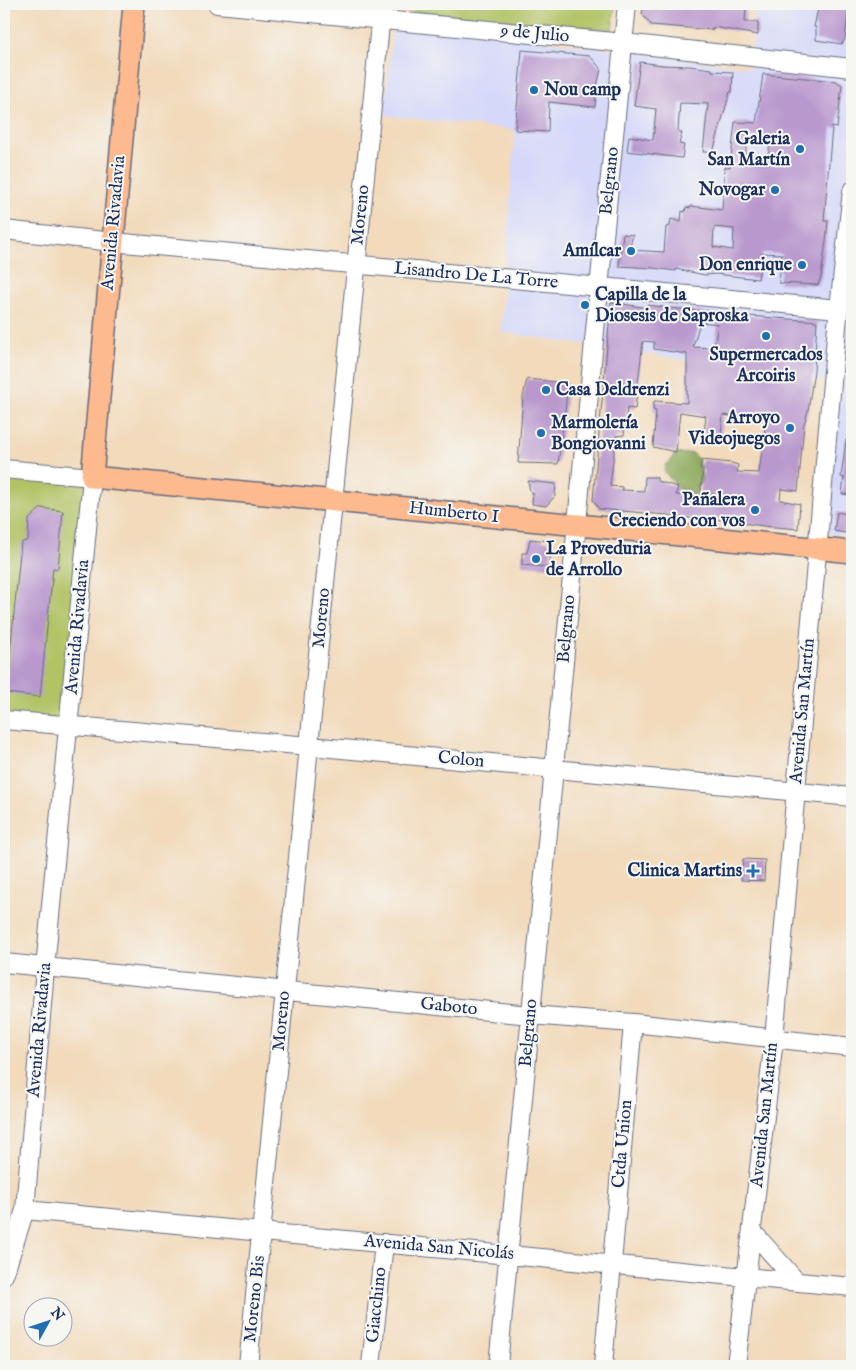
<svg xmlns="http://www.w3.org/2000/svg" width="856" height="1370" font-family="'IM FELL English',serif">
	<rect width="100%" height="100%" fill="#f6f6f2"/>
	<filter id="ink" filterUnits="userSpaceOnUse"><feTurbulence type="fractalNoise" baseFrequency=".02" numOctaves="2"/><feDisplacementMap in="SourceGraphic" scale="10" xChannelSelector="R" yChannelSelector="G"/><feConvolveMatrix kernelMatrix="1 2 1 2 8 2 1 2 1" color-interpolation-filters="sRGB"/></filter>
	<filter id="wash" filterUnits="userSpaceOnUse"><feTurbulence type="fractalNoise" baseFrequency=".0096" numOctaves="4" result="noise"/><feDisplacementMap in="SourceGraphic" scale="20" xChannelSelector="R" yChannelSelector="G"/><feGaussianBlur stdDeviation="1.12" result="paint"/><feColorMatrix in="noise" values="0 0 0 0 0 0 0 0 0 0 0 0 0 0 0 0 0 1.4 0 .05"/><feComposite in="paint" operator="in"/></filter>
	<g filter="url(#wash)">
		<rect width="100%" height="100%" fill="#f2dabb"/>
		<path fill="#d5d8f9" d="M756,4H852V536L818,532L832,382L501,332L515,130L384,115L394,21L751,68Z"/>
		<path fill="#b2c366" stroke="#667962" d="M395,4H615L612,30L394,10Z
			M4,469L92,477L69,724L4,720Z"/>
		<path fill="#8da95b" stroke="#546c5c" d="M693,453L698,460L702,480L693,498L687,489L681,492L664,471L666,464L672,460L674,454Z"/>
		<g id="blocks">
			<path fill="#b998ce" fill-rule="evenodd" d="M644,4H742V7L746,8L745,22H758V35L713,27V30L651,25L642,14Z
				M819,4H848L849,5L845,39L842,44L816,40V27H814Z
				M522,50L590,56L601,69L597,86L595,107L549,102L548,132L515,130Z
				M640,62L662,65L689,66L712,69V71L733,72L732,92H730L713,152H703L708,104L680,103L678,131L682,133L679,144L684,145L682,158L627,151L629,136L653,140L656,109L634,106Z
				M763,74L836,81L842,85L837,128L832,127L824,221H828L826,241L821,277L818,285L779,283L782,254L762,253L758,279L716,274L705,275L676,269V271L653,268L619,266L623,234L633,235L629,250L664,252L666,227L670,226L671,219L681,222L682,211L685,212L686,207L690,208L691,206L722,210L725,167H730L735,122L756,123ZM747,136L770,138L768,164L745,163ZM714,227L734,229L733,250L713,247Z
				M611,302L647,308V305L719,314L817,321L814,371L808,411L804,424L798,491L781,489L780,500L800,504L798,529L764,526L714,519V520L686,518L685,519L668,515L599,509L593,500ZM700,322L718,324L714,348L693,347ZM643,341L654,342V349L687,354V403L654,401L653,410L656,411L653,447L676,452L680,412L706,416L703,440L720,442L723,415L766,420L759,473L737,472L738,465L732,463L702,460L700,468L703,470L700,497L676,495L678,487L657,481V477H645L644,491L622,490V487L610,486L616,436L624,435L627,408L635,409Z
				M527,379L567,383L566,402L558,464L518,463L523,397Z
				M846,440H852V495L842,494L844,478L841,477Z
				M528,481L556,484L555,496L546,506L532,504L533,493L530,491Z
				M41,508L63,511L58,569L53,568L40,697L6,693L21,543L28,540L29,519Z
				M837,512L852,515V534L834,531Z
				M530,539L548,541L552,545L549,567L522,565V553H527Z
				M743,859L765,860L764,881L741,880Z"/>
		</g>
	</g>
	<g filter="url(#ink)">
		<use href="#blocks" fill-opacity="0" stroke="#666b7f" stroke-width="1"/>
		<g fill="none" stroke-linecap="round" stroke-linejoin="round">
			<defs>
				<path id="minor" d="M217,4L624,43L852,68
					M4,230L113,242L839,309
					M4,469L92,477L45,968L25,1210L4,1275
					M4,720L310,746L852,797
					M4,963L530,1015L633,1023L852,1047
					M25,1210L852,1287
					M752,1231L797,1282
					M248,1366L382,4
					M371,1366L384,1243
					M498,1366L599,288L627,4
					M603,1366L633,1023
					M736,1366L774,1039L837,326L852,191"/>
				<path id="major" d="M134,4L92,477L852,552"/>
			</defs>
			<use href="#minor" stroke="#666b7f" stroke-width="20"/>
			<use href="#major" stroke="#666b7f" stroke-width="24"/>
			<use href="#minor" stroke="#fff" stroke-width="18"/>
			<use href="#major" stroke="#fcba8e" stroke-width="21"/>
		</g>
	</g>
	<g fill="#1f6fb2" stroke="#f6f6f2" stroke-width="2">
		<circle cx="534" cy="90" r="5"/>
		<circle cx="800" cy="149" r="5"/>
		<circle cx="775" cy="190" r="5"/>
		<circle cx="631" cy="251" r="5"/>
		<circle cx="802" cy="265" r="5"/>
		<circle cx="585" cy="305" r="5"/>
		<circle cx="766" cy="336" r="5"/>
		<circle cx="546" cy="390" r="5"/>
		<circle cx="790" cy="428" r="5"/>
		<circle cx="541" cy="433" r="5"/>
		<circle cx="755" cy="510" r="5"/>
		<circle cx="536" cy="559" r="5"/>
		<path d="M750.5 863.5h5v5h5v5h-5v5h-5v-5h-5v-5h5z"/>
	</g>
	<g text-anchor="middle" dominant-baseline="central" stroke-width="4" stroke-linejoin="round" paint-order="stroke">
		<g font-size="18" fill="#1b2f5e" stroke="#f6f6f2">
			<text transform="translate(535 34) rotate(5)">9 de Julio</text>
			<text transform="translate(610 181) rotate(-84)">Belgrano</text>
			<text transform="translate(361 215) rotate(-84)">Moreno</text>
			<text transform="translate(114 223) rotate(-85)">Avenida Rivadavia</text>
			<text transform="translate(476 276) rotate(5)">Lisandro De La Torre</text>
			<text transform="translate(454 513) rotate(6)">Humberto I</text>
			<text transform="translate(322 618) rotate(-85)">Moreno</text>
			<text transform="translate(78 627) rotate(-85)">Avenida Rivadavia</text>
			<text transform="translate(567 629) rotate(-85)">Belgrano</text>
			<text transform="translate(803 711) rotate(-85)">Avenida San Martín</text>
			<text transform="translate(461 760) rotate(5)">Colon</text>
			<text transform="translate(449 1007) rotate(6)">Gaboto</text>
			<text transform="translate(282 1021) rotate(-85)">Moreno</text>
			<text transform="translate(40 1030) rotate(-85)">Avenida Rivadavia</text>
			<text transform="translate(529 1033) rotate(-85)">Belgrano</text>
			<text transform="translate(765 1115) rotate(-84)">Avenida San Martín</text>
			<text transform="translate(623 1144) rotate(-85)">Ctda Union</text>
			<text transform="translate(439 1248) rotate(5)">Avenida San Nicolás</text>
			<text transform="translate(255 1299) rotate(-84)">Moreno Bis</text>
			<text transform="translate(377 1305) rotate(-84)">Giacchino</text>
		</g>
		<g font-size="18" font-weight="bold" fill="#1b2f5e" stroke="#f6f6f2" text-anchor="end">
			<text x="544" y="90" text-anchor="start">Nou camp</text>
			<text x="790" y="139">Galeria<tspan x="790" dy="21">San Martín</tspan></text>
			<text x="765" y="190">Novogar</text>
			<text x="621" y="251">Amílcar</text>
			<text x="792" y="265">Don enrique</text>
			<text x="595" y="295" text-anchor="start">Capilla de la<tspan x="595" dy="21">Diosesis de Saproska</tspan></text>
			<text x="766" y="355" text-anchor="middle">Supermercados<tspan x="766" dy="21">Arcoiris</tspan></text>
			<text x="556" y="390" text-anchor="start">Casa Deldrenzi</text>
			<text x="780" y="418">Arroyo<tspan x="780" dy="21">Videojuegos</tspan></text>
			<text x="551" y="423" text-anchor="start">Marmolería<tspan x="551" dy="21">Bongiovanni</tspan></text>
			<text x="745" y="500">Pañalera<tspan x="745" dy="21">Creciendo con vos</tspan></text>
			<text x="546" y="549" text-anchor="start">La Proveduria<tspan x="546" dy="21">de Arrollo</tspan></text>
			<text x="742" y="871">Clinica Martins</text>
		</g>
	</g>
	<rect width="856" height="1370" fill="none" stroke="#f6f6f2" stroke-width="20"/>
	<g transform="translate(48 1322) rotate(50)"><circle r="24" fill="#f6f6f2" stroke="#9ea6b7"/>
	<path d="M0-4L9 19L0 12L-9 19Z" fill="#1f6fb2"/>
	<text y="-8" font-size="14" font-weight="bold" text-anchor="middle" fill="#1b2f5e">N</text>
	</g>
</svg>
